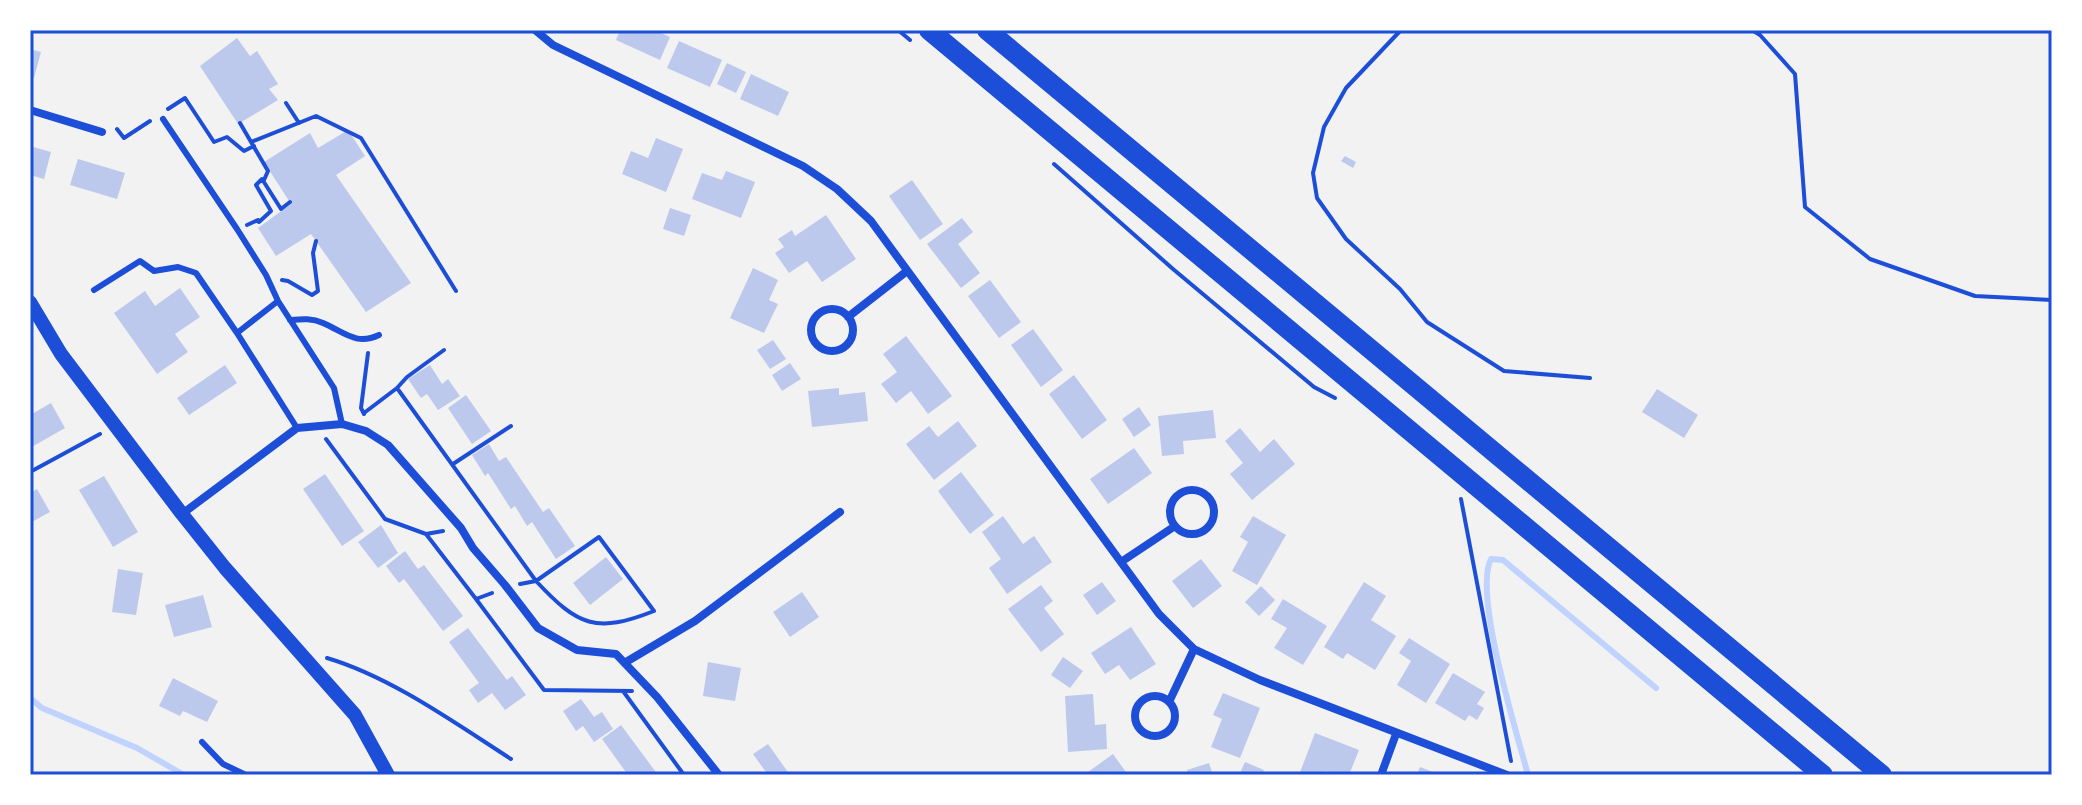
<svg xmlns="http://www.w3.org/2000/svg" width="2082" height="805" font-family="'Asap Condensed',sans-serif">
	<rect width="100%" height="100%" fill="#f2f2f2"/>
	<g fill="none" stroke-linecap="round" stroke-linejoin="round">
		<path stroke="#bfd3fe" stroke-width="6" d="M30,698L42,708L137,748L184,775
			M1528,775C1517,733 1473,594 1491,559L1503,560L1656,688"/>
	</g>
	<path fill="#bdc9ec" d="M620,30H654L670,37L660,60L616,40Z
		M237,38L250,56L257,51L278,84L269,89L278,100L238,124L200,66Z
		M679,41L722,60L710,87L667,68Z
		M30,49L41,52L34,78L30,77Z
		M727,63L746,72L736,93L717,84Z
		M751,74L789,92L778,116L740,99Z
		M348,130L365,156L336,175L411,283L366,312L311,234L276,256L258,228L291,204L264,162L310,133L318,148Z
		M656,138L683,149L666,192L622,174L631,151L648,158Z
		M30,146L51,152L44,179L30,175Z
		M1345,156L1356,162L1353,168L1341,161Z
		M78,159L125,173L117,199L70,185Z
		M726,171L755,182L741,218L692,199L702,173L722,180Z
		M912,180L943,224L920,240L889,196Z
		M670,208L691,215L684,236L663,229Z
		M826,215L856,259L822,282L807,261L789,273L775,253L784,247L778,239L792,230L795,236Z
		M962,218L973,232L958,244L980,273L961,288L927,244Z
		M753,268L778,280L769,300L778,304L764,333L730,318Z
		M990,280L1021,322L999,338L968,296Z
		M180,288L200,317L175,334L188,352L157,374L114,313L145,291L155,306Z
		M1033,329L1063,370L1041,387L1011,345Z
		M906,336L952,396L928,414L911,391L896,403L881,384L897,372L883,354Z
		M773,340L786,359L770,369L757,350Z
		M790,363L801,379L782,391L772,375Z
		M225,365L237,383L189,415L177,398Z
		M430,365L442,384L448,379L460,396L438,410L427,394L421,398L408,379Z
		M1074,375L1107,420L1082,439L1049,394Z
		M839,388V395L865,392L868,421L812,427L808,391Z
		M1657,389L1698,415L1684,438L1642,412Z
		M466,395L491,431L472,444L448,408Z
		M51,403L65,428L30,448V415Z
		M1139,407L1151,425L1134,437L1122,419Z
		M1213,410L1216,438L1183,441L1184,454L1162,456L1158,416Z
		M958,421L977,446L934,480L906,444L929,426L938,437Z
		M1240,428L1260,452L1274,439L1295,464L1252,500L1230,474L1243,463L1225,441Z
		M489,444L499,461L506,457L543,512L549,508L575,546L556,559L532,522L527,526L515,506L511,509L488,473L485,476L472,455Z
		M1134,448L1152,473L1108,504L1090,479Z
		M961,472L994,515L970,534L938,491Z
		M325,474L364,531L342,546L303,489Z
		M104,476L138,532L113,547L79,490Z
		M37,489L50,512L30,523V493Z
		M1003,516L1023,544L1034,536L1052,562L1007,594L989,568L1001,559L982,532Z
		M1253,516L1286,535L1257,585L1232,571L1248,542L1240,537Z
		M381,525L398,553L378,568L358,542Z
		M405,551L418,569L424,565L463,616L443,631L404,579L399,583L386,566Z
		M606,557L623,579L590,605L573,583Z
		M1201,559L1222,586L1193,608L1172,581Z
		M118,569L143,573L136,615L112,612Z
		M1102,582L1116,601L1097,615L1083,595Z
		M1364,582L1386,596L1371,620L1396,636L1375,670L1347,653L1343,659L1324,647Z
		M1041,585L1053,601L1044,608L1064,634L1041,652L1008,609Z
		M1261,586L1275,600L1259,616L1245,602Z
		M802,592L819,617L790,637L773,612Z
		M203,595L212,627L174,637L165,605Z
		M1283,599L1327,626L1303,665L1274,648L1287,628L1271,619Z
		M1131,627L1156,664L1130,680L1119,665L1105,674L1091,653Z
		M468,628L507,680L512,676L526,695L505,710L492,693L478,703L469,690L479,683L449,642Z
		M1409,638L1450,664L1426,703L1397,685L1411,661L1399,653Z
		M1063,657L1083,671L1070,688L1051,675Z
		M708,662L741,668L735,701L703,696Z
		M1453,673L1485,692L1477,704L1484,708L1477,720L1469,715L1465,721L1435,703Z
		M173,678L218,701L207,722L183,711L180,716L159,706Z
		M1223,693L1260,708L1240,758L1211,747L1222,719L1213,715Z
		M1093,694L1095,725L1106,724L1107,749L1068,752L1065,696Z
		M581,699L594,717L602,712L613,729L594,742L583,726L576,731L563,711Z
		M621,725L658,775H628L602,739Z
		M1315,733L1359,750L1349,775H1335L1325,771L1324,775H1299Z
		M768,744L790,775H768L753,754Z
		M1113,754L1128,775H1090L1088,772Z
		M1245,762L1264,770L1262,775H1239Z
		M1209,763L1213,775H1188L1187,770Z
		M1420,767L1441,775H1417Z"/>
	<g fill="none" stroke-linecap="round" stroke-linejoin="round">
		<path stroke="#1d4ed8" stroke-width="4" d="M898,30L910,40
			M1401,30L1346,88L1324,127L1313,173L1317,198L1346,239L1400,289L1427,322L1504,371L1590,378
			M1752,30L1760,35L1795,74L1805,207L1870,259L1975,296L2052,300
			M286,103L299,123
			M168,109L185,98L214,142L227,137L244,151L254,146
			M240,123L268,171L264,180
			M117,129L124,138L150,121
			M251,142L316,116L361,138L456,291
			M1054,164L1173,269L1314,387L1335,398
			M247,225L258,220L259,222L271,211L256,185L262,179L281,209L290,202
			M282,280L288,281L312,295L318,291L313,253L316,241
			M444,350L407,377L397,388L536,581C578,626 596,634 654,611L599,537L536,581L520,584
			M364,413L397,388
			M364,414L361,408L368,353
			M326,439L385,519L426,534L443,531
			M453,464L511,426
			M30,472L100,434
			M1461,499L1511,761
			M426,534L476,599
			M492,593L476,599L544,690L632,691
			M327,658C391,677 455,723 511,759
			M623,691L684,775"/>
		<path stroke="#1d4ed8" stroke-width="6" d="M163,119L237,229L266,275L278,301L334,388L342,424
			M94,290L140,261L154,271L178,267L196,273L237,333L297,428
			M290,320C302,319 312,318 323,323C344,332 356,346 379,335
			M237,333L278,301
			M202,742L223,764L246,775"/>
		<path stroke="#1d4ed8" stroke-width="8" d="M535,30L553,45L803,166L837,189L871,221L1159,614L1194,649L1260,680L1507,775
			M30,110L102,132
			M811 330a21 21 0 1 1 42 0a21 21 0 1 1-42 0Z
			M848,317L907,271
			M1170 512a22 22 0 1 1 44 0a22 22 0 1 1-44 0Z
			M182,514L297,428L342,424L366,431L388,445L461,528L473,548L505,585L538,628L577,650L616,654L657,697L719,775
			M1121,562L1175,526
			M626,662L695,621L840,512
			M1135 716a20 20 0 1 1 40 0a20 20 0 1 1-40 0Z
			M1169,702L1194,649
			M1381,775L1396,734"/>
		<path stroke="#1d4ed8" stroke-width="14" d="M30,302L61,354L182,514L225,568L355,715L388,775"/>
		<path stroke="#1d4ed8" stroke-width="20" d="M929,30L1823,775
			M987,30L1882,775"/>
	</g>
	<rect width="2082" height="805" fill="none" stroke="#ffffff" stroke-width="64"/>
	<rect x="32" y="32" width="2018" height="741" fill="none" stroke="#1d4ed8" stroke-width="3"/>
</svg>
